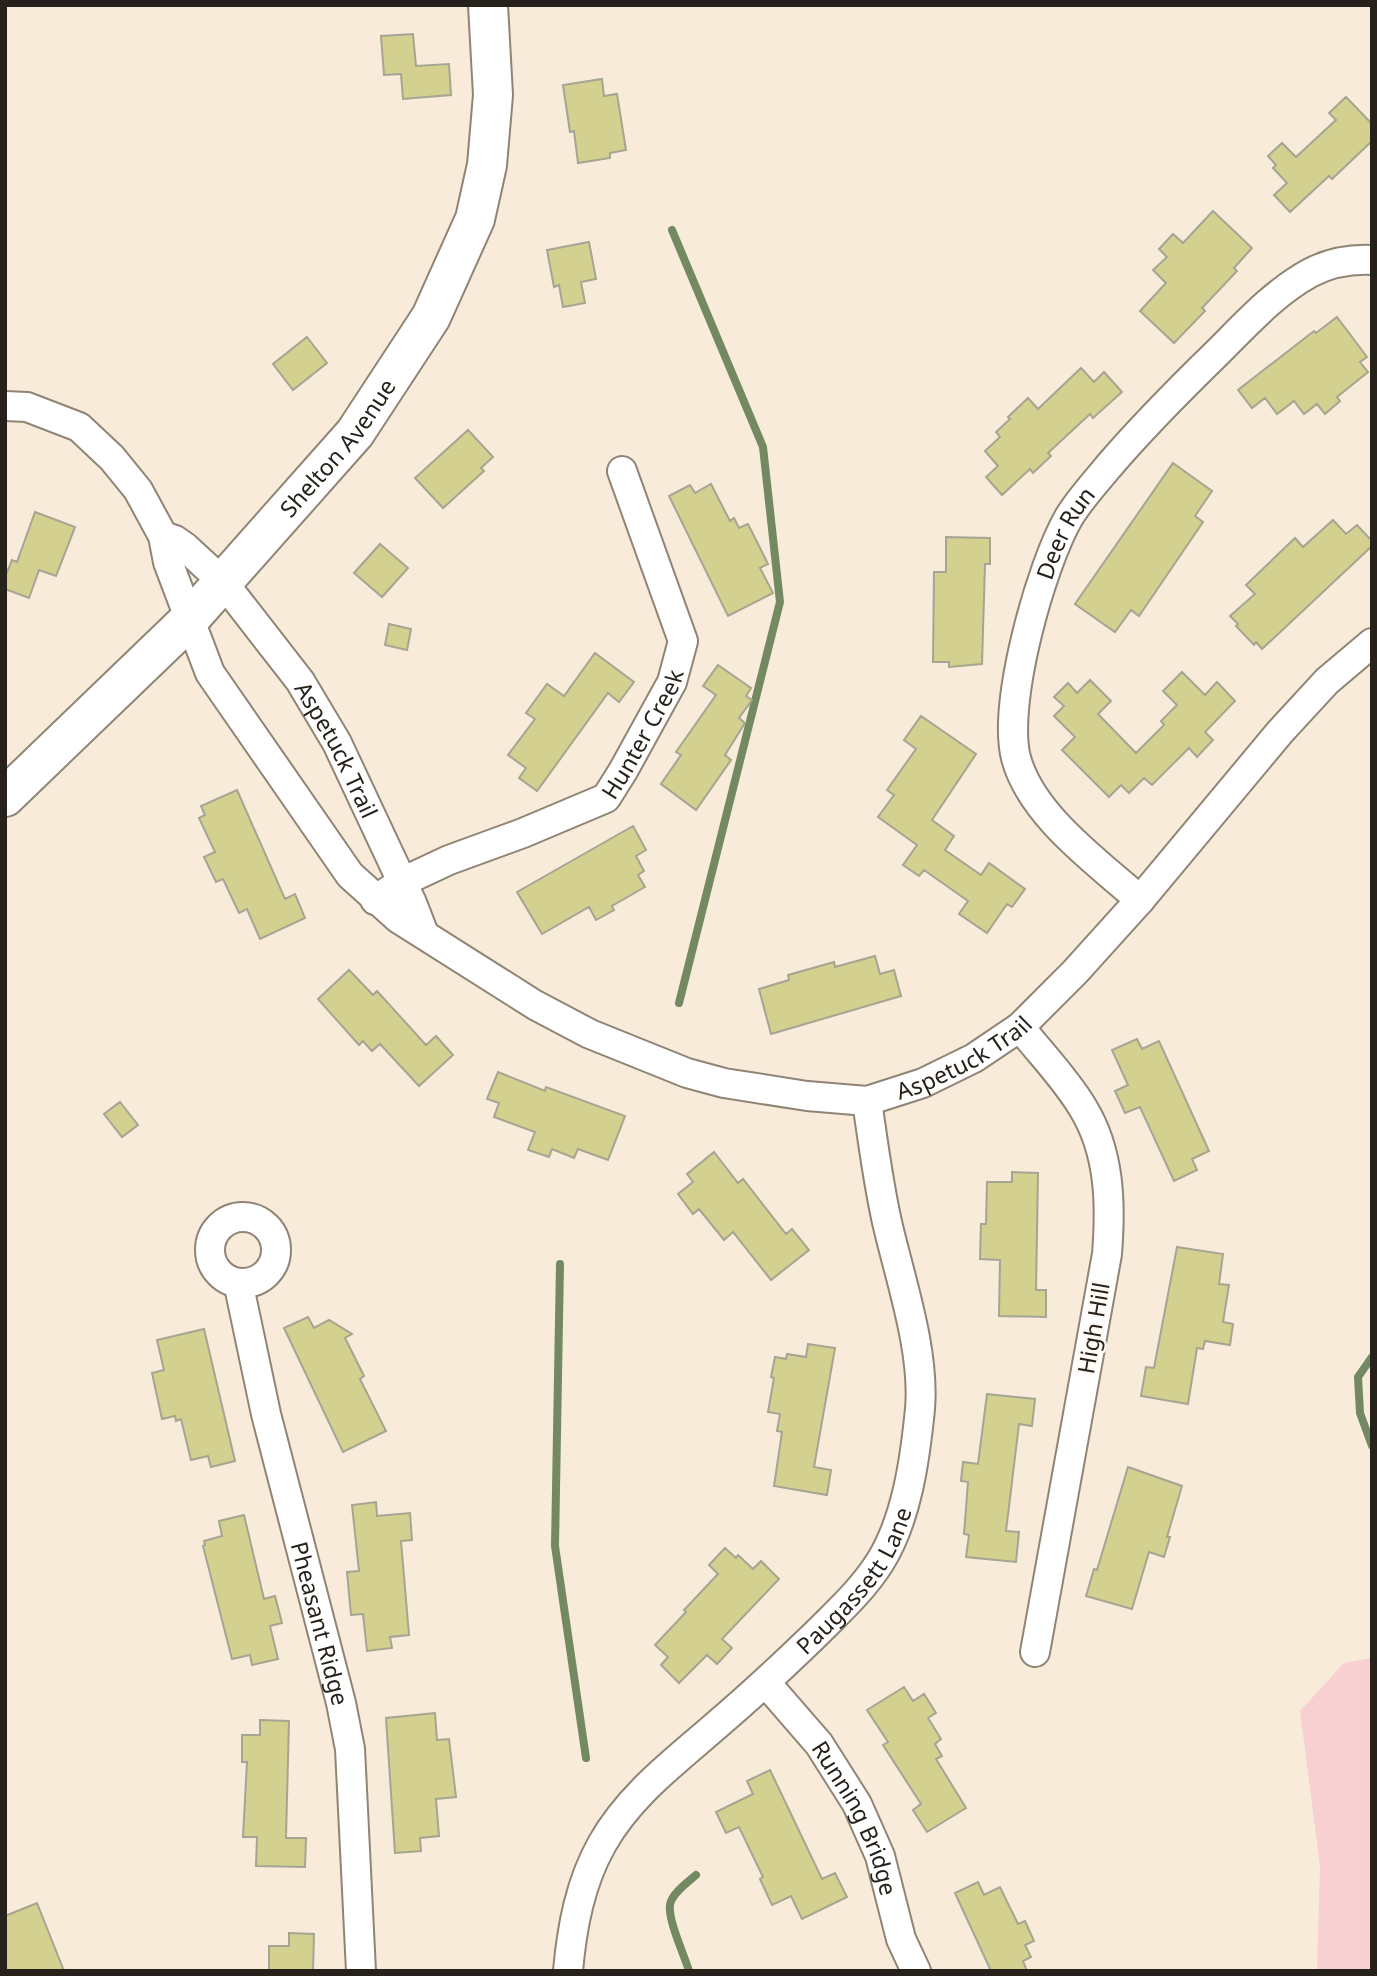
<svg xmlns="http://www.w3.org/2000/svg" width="1377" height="1976" font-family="'Noto Sans',sans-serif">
	<rect width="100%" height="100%" fill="#f8ebda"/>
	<path fill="#f8d0d2" d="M1372,1658V1971H1317L1320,1866L1300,1711L1344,1663Z"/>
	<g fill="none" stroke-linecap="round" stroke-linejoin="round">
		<path stroke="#728962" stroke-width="8" d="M672,230L763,447L780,602L679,1003
			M560,1264L555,1546L586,1758
			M1372,1357L1358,1377L1360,1413L1372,1446
			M689,1971C684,1954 668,1921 670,1905C671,1894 688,1882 696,1875"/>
	</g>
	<path fill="#d4d08f" stroke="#a5a592" stroke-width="2" d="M413,34L416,66L449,64L451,95L403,99L401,74L384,75L381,36Z
		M602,79L604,96L617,94L626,150L610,153V158L578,163L574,131L570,132L563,85Z
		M1346,97L1372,124V141L1332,179L1329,176L1290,212L1274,195L1287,183L1273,168L1276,165L1268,156L1282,143L1296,157L1336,120L1329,113Z
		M1213,211L1252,248L1234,268L1237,271L1202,308L1205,311L1174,343L1140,311L1166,283L1153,270L1167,257L1159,249L1173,234L1183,243Z
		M589,242L596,279L581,282L585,303L563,307L559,285L554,287L547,250Z
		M1337,317L1367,357L1360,362L1368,372L1337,397L1340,401L1325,414L1317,404L1304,414L1294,401L1277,414L1265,398L1252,408L1238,390L1314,331L1316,333Z
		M307,337L327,363L293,390L273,364Z
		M1081,368L1094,382L1104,372L1122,392L1093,418L1090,414L1048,453L1051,456L1033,473L1030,469L1002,495L986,477L998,466L985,451L1000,437L996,432L1010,419L1008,417L1028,398L1038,409Z
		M468,430L493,457L481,468L484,471L443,508L415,478Z
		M1173,463L1212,491L1195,516L1203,522L1139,616L1131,610L1115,632L1075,604Z
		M711,484L730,521L734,518L739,528L748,524L768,564L760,568L773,593L728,616L669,496L690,485L695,493Z
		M35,512L75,527L56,576L39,570L29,598L5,589V577L12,560L17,562Z
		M1333,520L1346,534L1357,525L1372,541V546L1262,649L1256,642L1254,645L1236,626L1238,624L1230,616L1255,594L1246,585L1295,538L1303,547Z
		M946,537L990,538V564H985L982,664L949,667V662H933L934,572H946Z
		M380,544L408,568L382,597L354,573Z
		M389,624L411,629L407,650L385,645Z
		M595,653L634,682L619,702L608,693L537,791L519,778L526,768L508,755L535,719L526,713L547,684L564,696Z
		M718,665L751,688L746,696L752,700L739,718L745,723L725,755L731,760L696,810L661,784L681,755L676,752L716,695L703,686Z
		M1182,672L1205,695L1217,682L1235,701L1205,732L1213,740L1197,757L1189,748L1152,785L1144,778L1129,793L1121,785L1109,797L1062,750L1075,737L1054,716L1064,706L1054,697L1068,683L1077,693L1090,680L1111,701L1098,714L1136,753L1164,725L1161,721L1177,705L1163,691Z
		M921,716L976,754L932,820L954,836L945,850L981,875L989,863L1025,889L1012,907L1007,904L987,933L959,914L968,901L924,870L919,876L903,865L917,845L878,817L894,795L887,790L916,749L904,740Z
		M237,790L285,899L295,894L305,918L260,939L247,909L239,913L223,879L216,882L204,857L215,852L199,818L205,815L201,806Z
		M633,826L646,850L636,856L644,871L638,875L645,887L612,906L614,910L596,920L589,907L542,934L517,892Z
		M875,956L880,974L894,970L901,996L771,1034L759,989L789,980L788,975L834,962L835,967Z
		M349,970L373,995L377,991L426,1045L436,1036L453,1055L419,1086L380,1044L372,1051L363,1041L359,1045L318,999Z
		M1137,1039L1142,1049L1159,1041L1209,1151L1192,1159L1197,1170L1174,1181L1140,1107L1125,1113L1115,1091L1128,1085L1112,1050Z
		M498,1072L545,1091L546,1087L625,1116L608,1160L578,1149L574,1158L552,1149L549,1157L528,1150L535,1132L494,1117L499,1103L487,1099Z
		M120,1102L138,1125L122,1137L104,1114Z
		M714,1152L738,1183L743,1179L786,1234L792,1229L809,1250L771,1280L733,1232L724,1240L699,1209L693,1214L678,1194L693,1182L687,1174Z
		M1012,1172L1038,1173L1036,1290H1046V1317L999,1316L1000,1260L980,1259L981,1224H986L987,1182H1012Z
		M1177,1247L1223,1254L1219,1284L1229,1285L1223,1322L1233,1324L1230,1345L1205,1341L1203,1349L1197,1348L1188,1404L1141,1396L1146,1367L1154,1368Z
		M308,1317L314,1328L329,1320L352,1334L345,1338L364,1376L360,1379L386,1431L343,1452L284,1328Z
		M204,1329L235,1461L211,1467L208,1456L191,1460L181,1419L176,1421L175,1416L162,1419L152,1373L164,1370L157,1340Z
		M808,1344L835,1348L814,1467L831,1470L827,1495L774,1486L782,1432L777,1431L780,1414L768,1412L774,1378L771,1377L775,1357L786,1359L787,1354L806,1357Z
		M987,1394L1035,1399L1032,1426L1019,1424L1006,1531L1019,1532L1016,1562L966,1557L969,1535L964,1534L968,1482L961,1481L963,1462L978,1464Z
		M1128,1467L1182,1486L1167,1537H1170L1164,1557L1149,1552L1132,1609L1086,1596L1094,1569L1097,1570Z
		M376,1502L377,1516L410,1513L412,1540L401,1541L409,1635L390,1637L392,1648L367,1651L363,1614L351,1615L347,1572L359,1571L352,1505Z
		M244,1515L264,1599L275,1596L282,1623L270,1626L278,1659L252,1665L250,1655L232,1659L203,1546L205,1545L204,1541L222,1536L219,1521Z
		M725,1548L736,1558L738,1555L753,1569L761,1561L779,1579L722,1639L732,1648L717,1664L707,1655L679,1683L661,1665L668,1657L655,1645L686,1612L684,1610L718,1574L709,1565Z
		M904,1687L913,1701L924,1694L936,1713L928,1718L941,1739L935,1744L942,1756L936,1759L966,1808L927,1832L913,1810L921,1804L883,1745L888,1742L867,1710Z
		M435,1713L437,1740L449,1739L456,1797L436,1799L439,1836L420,1838L421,1851L395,1853L386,1718Z
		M260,1720L289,1721L286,1838H306L305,1867L256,1866L257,1837H243L247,1762H242V1735H260Z
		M770,1770L822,1879L835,1873L847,1897L802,1919L791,1896L772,1905L760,1879L763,1877L739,1827L726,1833L716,1812L753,1794L747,1781Z
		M978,1882L984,1895L1000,1887L1018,1924L1025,1921L1034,1941L1025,1945L1031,1957L1023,1961L1027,1971H991L955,1893Z
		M37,1903L64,1971H5V1916Z
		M289,1933L314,1934L313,1971H269V1946H289Z"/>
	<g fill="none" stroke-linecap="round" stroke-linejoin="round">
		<defs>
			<g id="minor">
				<path id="s1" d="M5,406L27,407L79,427L112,458L138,490L163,536L168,562L210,673L350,875L399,919L535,1005L590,1034L687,1073L724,1083L807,1096L867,1101L923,1083L974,1058L1020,1027L1075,972L1140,900L1280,732L1327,681L1372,643"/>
				<path id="s2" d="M163,536L175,540L185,547L223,582L300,681L337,743L412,903L424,934"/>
				<path id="s3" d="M375,900L402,882L449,860L523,833L606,798L623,771L672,682L683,641L622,471"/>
				<path id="s4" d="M1140,900C1097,862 1031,815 1016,758C1002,704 1041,565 1069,517C1080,499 1095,483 1108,467C1143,426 1180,389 1218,352C1246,324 1275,292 1310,273C1329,263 1350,259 1372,260"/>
				<path d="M1020,1027C1041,1054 1066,1079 1083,1108C1110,1152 1111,1204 1107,1254L1035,1652"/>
				<circle cx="243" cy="1250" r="33"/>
				<path id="s5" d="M240,1283V1291L266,1414L341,1703L350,1749L361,1971"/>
				<path id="s6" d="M766,1683L819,1744L857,1804L880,1856L901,1939L916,1971"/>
				<path id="s7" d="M568,1971C572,1927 580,1883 602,1844C630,1794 677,1760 719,1723C753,1694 785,1664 817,1633C839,1611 863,1589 880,1562C907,1519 915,1459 920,1409C925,1350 900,1279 887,1222C878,1182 873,1142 867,1101"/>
			</g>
			<g id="secondary">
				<path id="s8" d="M5,797L190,619L355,433L431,317L475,219L487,165L493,95L488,5"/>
			</g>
		</defs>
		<use href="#minor" stroke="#908475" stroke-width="32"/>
		<use href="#secondary" stroke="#908475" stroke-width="42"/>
		<use href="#minor" stroke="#fff" stroke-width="28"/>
		<use href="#secondary" stroke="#fff" stroke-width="38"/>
	</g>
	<g text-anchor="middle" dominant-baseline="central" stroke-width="5" stroke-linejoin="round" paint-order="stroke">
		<g font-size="23" fill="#26211b" stroke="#fef9f2">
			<text stroke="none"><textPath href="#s8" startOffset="483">Shelton Avenue</textPath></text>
			<text stroke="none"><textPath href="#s4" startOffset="425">Deer Run</textPath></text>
			<text stroke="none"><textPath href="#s3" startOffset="327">Hunter Creek</textPath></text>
			<text stroke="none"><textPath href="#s2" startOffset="280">Aspetuck Trail</textPath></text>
			<text stroke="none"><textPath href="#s1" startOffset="1290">Aspetuck Trail</textPath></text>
			<text transform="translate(1093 1328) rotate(-80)">High Hill</text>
			<text stroke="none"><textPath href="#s7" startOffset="500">Paugassett Lane</textPath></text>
			<text stroke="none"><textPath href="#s5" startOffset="350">Pheasant Ridge</textPath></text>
			<text stroke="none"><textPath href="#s6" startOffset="164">Running Bridge</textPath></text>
		</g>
	</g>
	<rect width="1377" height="1976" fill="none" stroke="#26211b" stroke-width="14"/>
</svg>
